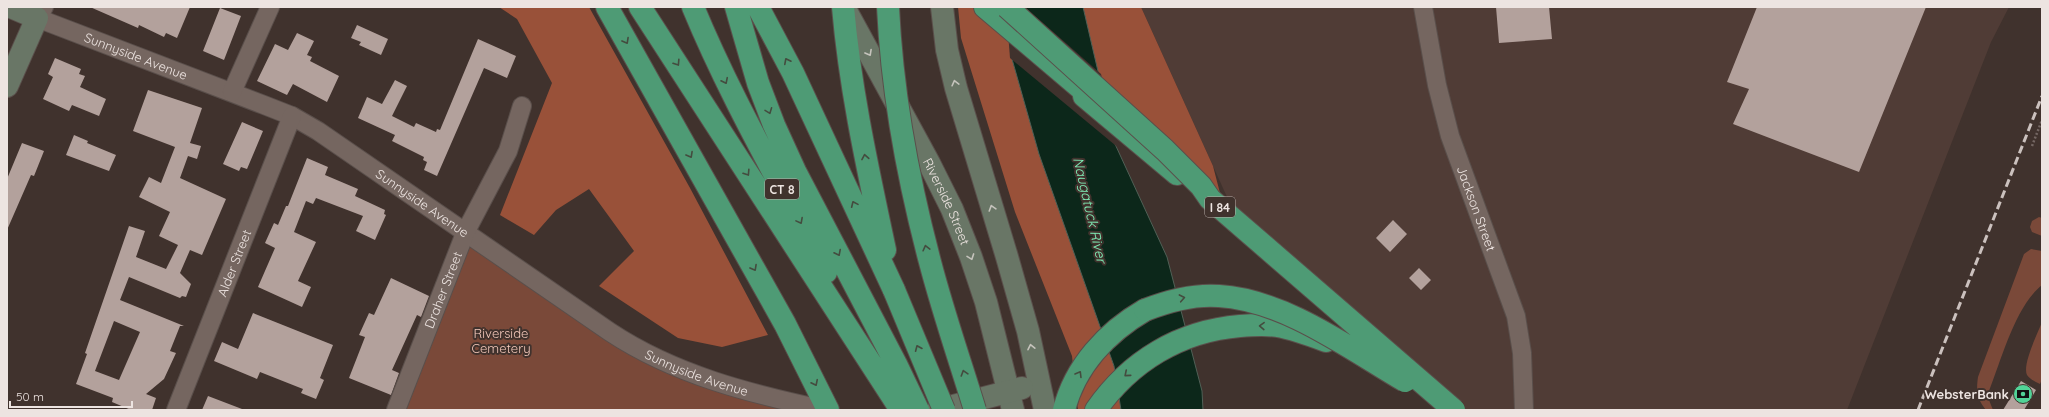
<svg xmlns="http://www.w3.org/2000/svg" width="2049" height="417" font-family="Quicksand,sans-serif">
	<rect width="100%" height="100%" fill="#40322d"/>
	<path fill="#503c36" d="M1141,7H2009L1991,42L1847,410H1466L1232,208Z"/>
	<path fill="#7a4939" d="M2039,217L2042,218V236L2032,232L2030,227L2032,221Z
		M466,231L657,360L826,410H402Z
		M2031,249L2042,251V285C2015,307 2002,358 1989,391V400L1993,410H1986C1977,399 1976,391 1978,377L2024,254Z
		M2042,322V379L2040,384C2035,382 2030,379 2027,375C2022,364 2038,333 2042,322Z"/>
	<path fill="#995139" d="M499,7H589L690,188L768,335L722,347L678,338L599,286L634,251L589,189L556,210L534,235L500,215L552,83L517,19Z
		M958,7H1007L1012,59L1039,154L1114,366L1121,410H1078L1072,356L1015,212L961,38Z
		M1083,7H1141L1213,166L1227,220L1101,90Z"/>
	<path fill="#0c271a" stroke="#506056" d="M1008,7H1083L1115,144L1167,257L1202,391L1203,410H1121L1114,366L1039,154L1012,59Z"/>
	<path fill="#40322d" d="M1006,7H1025L1101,74L1121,150L1010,58Z"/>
	<path fill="#b3a19c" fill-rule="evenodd" d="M90,7H190L177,38L166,33L164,37L139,25L138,28Z
		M1496,7H1549L1552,39L1499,43Z
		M1757,7H1926L1859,172L1733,124L1749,89L1727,82Z
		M220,8L241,16L224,60L203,51Z
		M357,25L388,39L381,55L359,45L361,42L351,38Z
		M297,33L314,41L307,55L312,57L310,61L339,76L327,102L293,84L287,95L257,81L275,44L288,50Z
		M478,39L516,56L507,78L484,68L437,176L424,170L427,162L423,160L424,157L392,141L395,135L358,118L367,97L382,104L395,80L407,86L392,116L414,127L416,123L436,132L437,129L440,130Z
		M55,58L81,69L79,74L85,76L80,87L106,99L99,116L72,105L69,111L43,99L53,77L48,74Z
		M148,90L202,108L190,143L201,146L197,159L188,156L180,178L226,199L202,255L190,250L180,273L191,284L186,297L182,296L180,298L129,277L120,300L184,326H180L170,351L176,353L164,379L146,394L156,398L152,410H131L112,402L113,398L76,384L87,354L85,353L129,226L145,231L136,257L166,269L178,245L159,236L170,212L139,197L149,177L161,183L175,147L133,131ZM114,321L140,332L119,380L95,371Z
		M242,122L263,131L247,169L241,167L239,171L223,164Z
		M74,135L88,141L87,143L116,155L109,171L66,155Z
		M22,143L44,151L34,176L31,175L7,230V179Z
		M307,158L328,167L325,175L358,189L355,196L385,210L384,214L386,215L375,240L356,231L363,216L316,198L313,204L306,201L294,232L316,242L298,281L311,287L302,307L258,287L275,248L265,243L274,223L278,225L286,206H288Z
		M1393,220L1407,234L1390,252L1376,238Z
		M1419,268L1431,280L1421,290L1409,278Z
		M391,278L429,296L421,317L417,315L392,370L399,373L391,395L349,378L365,337L359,335L369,313L374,315Z
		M253,313L333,345L320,378L324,380L316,399L301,393L303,389L260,372L257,379L214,361L222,342L238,349Z
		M2021,381L2036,390L2024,410H2003Z
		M208,396L242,409V410H202Z"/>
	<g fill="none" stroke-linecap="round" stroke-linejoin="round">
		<defs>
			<g id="street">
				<path id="s1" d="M44,7L37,18L264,105L292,116L318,131L610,332C675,375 751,394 826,410"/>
				<path id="s2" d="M1423,7L1437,85L1450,136L1516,316L1522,353L1524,410"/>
				<path d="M232,92L270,7"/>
				<path id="s3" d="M176,410L292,116"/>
				<path id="s4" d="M396,410L466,231L508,151L522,106"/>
			</g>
			<g id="secondary">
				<path id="s5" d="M844,7L929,163L952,209L971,257L986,302L1013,410"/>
				<path d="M942,7L947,50L956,88L1007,257L1028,331L1045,410"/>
				<path d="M7,86L37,18L11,7"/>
				<path d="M938,410L1022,388"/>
			</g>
			<path id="highway" d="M607,7L785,324L828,410
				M640,7L901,410
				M693,7C731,99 781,184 826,272
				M736,7L758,83L774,125L795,171L896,364L918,410
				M758,7L793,73L894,290
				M843,7C850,89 868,170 885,250
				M985,7L1097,102
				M1084,96L1177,174
				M1064,410C1075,366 1107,332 1145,310
				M1096,410C1130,361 1180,331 1240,326C1252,325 1265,324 1277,326C1294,329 1310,335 1326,341"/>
		</defs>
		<use href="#street" stroke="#5a4f4b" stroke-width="20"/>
		<use href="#secondary" stroke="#5a4f4b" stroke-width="24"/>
		<use href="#highway" stroke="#5a4f4b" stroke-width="24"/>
		<path stroke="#756864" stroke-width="2.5" stroke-dasharray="2 2" stroke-linecap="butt" d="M2032,146L2042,120"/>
		<use href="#street" stroke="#756660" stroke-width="18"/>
		<use href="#secondary" stroke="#697666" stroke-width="22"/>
		<use href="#highway" stroke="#4e9b75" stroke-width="22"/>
		<path stroke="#cbc1be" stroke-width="3" stroke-dasharray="8 4" stroke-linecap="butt" d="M1918,410L2042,96"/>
		<defs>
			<path id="highway-bridge" d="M888,7C892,93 908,179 930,262C943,312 960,361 975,410
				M1007,7L1165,150L1201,186L1210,199L1454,410
				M894,290L944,410
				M1145,310C1168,301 1193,294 1219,296C1285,300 1350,349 1405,381"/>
		</defs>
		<use href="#highway-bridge" stroke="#5a4f4b" stroke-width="24" stroke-linecap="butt"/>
		<use href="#highway-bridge" stroke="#4e9b75" stroke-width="22"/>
	</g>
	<defs><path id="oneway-chevron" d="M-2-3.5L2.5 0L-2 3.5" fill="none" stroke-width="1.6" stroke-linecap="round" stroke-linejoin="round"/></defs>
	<g stroke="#444c3f">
		<use href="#oneway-chevron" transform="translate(626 41) rotate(61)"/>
		<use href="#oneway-chevron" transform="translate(787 61) rotate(-117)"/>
		<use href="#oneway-chevron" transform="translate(677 63) rotate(57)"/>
		<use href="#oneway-chevron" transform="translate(725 81) rotate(64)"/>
		<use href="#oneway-chevron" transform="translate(769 111) rotate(69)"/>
		<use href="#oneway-chevron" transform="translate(690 155) rotate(61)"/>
		<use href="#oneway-chevron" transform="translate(865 157) rotate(-100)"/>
		<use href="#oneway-chevron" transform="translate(747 173) rotate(57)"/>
		<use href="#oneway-chevron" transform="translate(854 204) rotate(-114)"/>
		<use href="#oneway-chevron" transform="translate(800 221) rotate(62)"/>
		<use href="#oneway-chevron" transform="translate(926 248) rotate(-104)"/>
		<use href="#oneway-chevron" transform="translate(838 253) rotate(63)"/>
		<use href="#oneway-chevron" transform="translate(754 268) rotate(61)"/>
		<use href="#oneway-chevron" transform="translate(1182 298) rotate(-11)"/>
		<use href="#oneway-chevron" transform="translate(1262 326) rotate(-178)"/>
		<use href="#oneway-chevron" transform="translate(918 348) rotate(-113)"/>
		<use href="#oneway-chevron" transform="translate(964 373) rotate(-107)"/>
		<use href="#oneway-chevron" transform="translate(1079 374) rotate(-59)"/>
		<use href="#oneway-chevron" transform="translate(1127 374) rotate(140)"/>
		<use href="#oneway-chevron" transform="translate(815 383) rotate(64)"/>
	</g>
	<g stroke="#c5c3bc">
		<use href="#oneway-chevron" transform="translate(869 53) rotate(61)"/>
		<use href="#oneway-chevron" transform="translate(955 83) rotate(-104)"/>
		<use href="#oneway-chevron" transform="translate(992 208) rotate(-107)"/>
		<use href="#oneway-chevron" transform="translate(971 257) rotate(70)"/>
		<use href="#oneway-chevron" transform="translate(1031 347) rotate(-102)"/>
	</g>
	<defs>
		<symbol id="bank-disc" viewBox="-11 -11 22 22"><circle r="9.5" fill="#51d397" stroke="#40322d"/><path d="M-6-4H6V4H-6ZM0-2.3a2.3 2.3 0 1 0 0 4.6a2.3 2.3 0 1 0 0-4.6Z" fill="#111"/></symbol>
	</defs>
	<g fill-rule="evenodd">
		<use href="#bank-disc" x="2012" y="383" width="22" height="22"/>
	</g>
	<g text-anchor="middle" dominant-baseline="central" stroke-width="4" stroke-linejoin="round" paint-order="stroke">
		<g fill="#40322d" stroke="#b9afab" stroke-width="1">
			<rect x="765" y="179" width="34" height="20" rx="3"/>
			<rect x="1205" y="197" width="30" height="20" rx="3"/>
		</g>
		<g font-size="12" font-weight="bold" fill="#ede4e1">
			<text x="782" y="189">CT 8</text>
			<text x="1220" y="207">I 84</text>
		</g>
		<g font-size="13" fill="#ede4e1" stroke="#40322d">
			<text stroke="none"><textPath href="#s1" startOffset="119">Sunnyside Avenue</textPath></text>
			<text stroke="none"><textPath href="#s5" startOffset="220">Riverside Street</textPath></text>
			<text stroke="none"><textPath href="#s1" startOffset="443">Sunnyside Avenue</textPath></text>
			<text stroke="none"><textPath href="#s2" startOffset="209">Jackson Street</textPath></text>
			<text stroke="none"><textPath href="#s3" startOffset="158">Alder Street</textPath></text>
			<text stroke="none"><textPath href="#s4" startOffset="129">Draher Street</textPath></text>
			<text stroke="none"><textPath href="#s1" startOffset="767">Sunnyside Avenue</textPath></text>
		</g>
		<g font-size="13" fill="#f6cabc" stroke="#40322d">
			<text x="501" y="333">Riverside<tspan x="501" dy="15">Cemetery</tspan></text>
		</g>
		<g font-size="13" font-weight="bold" fill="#ede4e1" stroke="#40322d" text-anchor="end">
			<text x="2009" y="394">WebsterBank</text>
		</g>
		<g font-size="14" font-style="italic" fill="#80f2b9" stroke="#40322d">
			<text transform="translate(1090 210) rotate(77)">Naugatuck River</text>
		</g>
	</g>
	<rect width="2049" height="417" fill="none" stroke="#ede4e1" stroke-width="16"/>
	<path d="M10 401v6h122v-6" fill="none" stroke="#ede4e1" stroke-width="2"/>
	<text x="16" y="401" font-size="12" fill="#ede4e1" stroke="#40322d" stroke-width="3" paint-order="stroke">50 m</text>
</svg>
